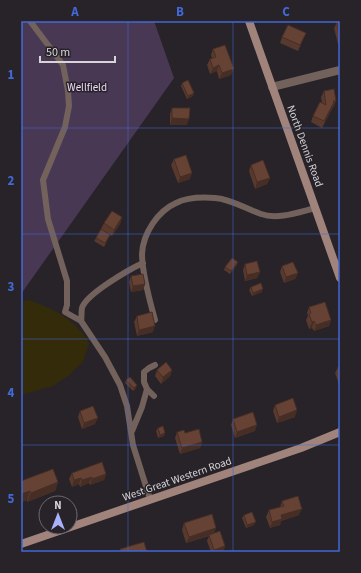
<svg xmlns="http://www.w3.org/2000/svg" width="361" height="573" font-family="'Source Sans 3',sans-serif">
	<rect width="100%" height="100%" fill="#272329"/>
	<path fill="#493854" d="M21,21H154L174,78L21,294Z"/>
	<path fill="#342b0a" d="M29,300C54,309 76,320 89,343L83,362L69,375L53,386L21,395V301Z"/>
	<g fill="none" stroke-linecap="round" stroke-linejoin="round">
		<path stroke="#73615c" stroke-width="6" d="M30,21L63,65L68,91L69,106L65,127L43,180L48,219L67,281V305L65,312L81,321L105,357L120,385L127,406L133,445L150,499
			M155,320C150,302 142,272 142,254C143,233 158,211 176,203C188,197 202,197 215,198C231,199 246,209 261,214C278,220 299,212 315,208
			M81,321C82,317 81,312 82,308C86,294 130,269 143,263
			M147,389L144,382V372L149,368L155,365
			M132,431L142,407L147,389L154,396"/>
		<path stroke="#73615c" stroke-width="8" d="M272,87L340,70"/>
		<path stroke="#a0837b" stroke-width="8" d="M249,21L340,278
			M21,544L301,448L340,432"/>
	</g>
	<path fill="#58392e" d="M340,21V43L338,44L334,28L337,22Z
		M306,33L298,51L280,43L282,37Z
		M213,49L231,75L219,79L217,71L210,74L207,65L210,59L212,58L211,55Z
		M182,83L194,93L193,96L187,99L181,86Z
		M324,91L334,107H333L322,128L311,122L313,116L322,103L321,97Z
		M172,108L187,125H170V114Z
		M174,159L190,179L178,183L171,165Z
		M251,165L270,178L267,184L255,189L249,171Z
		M122,217L120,224L112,236L110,235L104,247L94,241L96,238L101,229L104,223Z
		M245,264L260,272L257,278L245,281L243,270Z
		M237,265L230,274L224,270L225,267Z
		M282,266L298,273L295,279L284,283L280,272Z
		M131,276L145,284L143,290L131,292L129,282Z
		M251,287L262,292L252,296L249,290Z
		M309,307L331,320L329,326L314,331L312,328L309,329L306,320L308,316L307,313Z
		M137,316L153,332L137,336L134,322Z
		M340,366V387L335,373L338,367Z
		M157,370H172L170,376L161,384L155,376Z
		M126,380L136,388L133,391L125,383Z
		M275,405L295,417L277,423L273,411Z
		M80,411L95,424L82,429L78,417Z
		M233,419L255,431L235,438L231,425Z
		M158,428L164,436L158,438L156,431Z
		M177,432L185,433L202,442L200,448L180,454L175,438Z
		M72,473L106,474L104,480L90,485L89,483L80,487L79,484L72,487L69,479Z
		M21,481L58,482L55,491L27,502V500L21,502Z
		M282,501L299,515L281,521L280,525L270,528L266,517L269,510L280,507Z
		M244,515L254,525L246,528L242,518Z
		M184,523L214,533L225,546L223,552H211L207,541L209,536L186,543L182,530Z"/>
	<path fill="#472e25" d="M340,38V43L338,44Z
		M219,65L217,71L210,74L213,68Z
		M234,69L231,75L219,79L222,73Z
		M194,93L193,96L187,99L188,96Z
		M333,101H336L334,107H333L322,128Z
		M172,118L189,119L187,125H170Z
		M192,173L190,179L178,183L180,177Z
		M270,178L267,184L255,189L257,182Z
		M122,217L120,224L112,236L114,230Z
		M238,262L237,265L230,274L231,271Z
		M260,272L257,278L245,281L247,275Z
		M298,273L295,279L284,283L286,277Z
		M145,284L143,290L131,292L133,286Z
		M263,289L262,292L252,296L253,293Z
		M331,320L329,326L314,331L316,325Z
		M314,321L312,328L309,329L312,322Z
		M155,326L153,332L137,336L139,330Z
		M172,370L170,376L161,384L163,377Z
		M137,385L136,388L133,391L134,388Z
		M297,410L295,417L277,423L279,417Z
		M98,418L95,424L82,429L84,423Z
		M257,425L255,431L235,438L237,432Z
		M165,433L164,436L158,438L160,435Z
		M202,442L200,448L180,454L182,448Z
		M106,474L104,480L90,485L92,479Z
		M92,477L89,483L80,487L82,480Z
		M81,478L79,484L72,487L74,480Z
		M58,482L55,491L27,502L31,493Z
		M30,491L27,500L21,502V494Z
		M302,509L299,515L281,521L280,525L270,528L272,522L281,515Z
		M256,522L254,525L246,528L247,525Z
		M216,528L214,534L186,543L189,537Z
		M225,546L223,552H214V550Z"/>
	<path fill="#664235" stroke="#472e25" d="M340,21V36L337,22Z
		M288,25L306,33L300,45L282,37Z
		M225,45L234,69L222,73L219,65L213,68L210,59L216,57L213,49Z
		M188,80L194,93L188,96L182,83Z
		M334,89L336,101H333L334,102L324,121L313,116L320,102L326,105L324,91Z
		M172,108H190L189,119L172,118Z
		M186,155L192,173L180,177L174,159Z
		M263,160L270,178L257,182L251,165Z
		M112,211L122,217L114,230L104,223Z
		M101,229L110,235L105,243L96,238Z
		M232,258L238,262L231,271L225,267Z
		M257,261L260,272L247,275L245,264Z
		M293,262L298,273L286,277L282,266Z
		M143,274L145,284L133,286L131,276Z
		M261,283L263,289L253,293L251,287Z
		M325,302L331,320L316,325L314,321L312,322L309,314L311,313L309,307Z
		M152,312L155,326L139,330L137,316Z
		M166,362L172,370L163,377L157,370Z
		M340,366V374L338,367Z
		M130,377L137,385L134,388L126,380Z
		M293,398L297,410L279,417L275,405Z
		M93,406L98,418L84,423L80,411Z
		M253,412L257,425L237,432L233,419Z
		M163,426L165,433L160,435L158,428Z
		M199,429L202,442L182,448L177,432L184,430L185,433Z
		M102,462L106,474L92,479V477L82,480L81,478L74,480L72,473Z
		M53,469L58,482L31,493L30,491L21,494V481Z
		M298,496L302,509L281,515L282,519L272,522L269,510L284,506L282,501Z
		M252,512L256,522L247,525L244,515Z
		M212,514L216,528L189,537L184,523Z
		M220,531L225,546L214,550L209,535Z
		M144,542L147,552H121L120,549Z"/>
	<path fill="none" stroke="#4269d8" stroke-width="1" stroke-opacity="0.55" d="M128,21V552M233,21V552M21,128H340M21,234H340M21,339H340M21,445H340"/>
	<g text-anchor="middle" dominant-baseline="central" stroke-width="3" stroke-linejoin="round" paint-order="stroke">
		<g font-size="11" fill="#efdbfd" stroke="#272329">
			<text x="87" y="87">Wellfield</text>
		</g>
		<g font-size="11" fill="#d7d5d9" stroke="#272329">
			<text transform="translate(305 146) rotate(70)">North Dennis Road</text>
			<text transform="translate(177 479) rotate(-19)">West Great Western Road</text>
		</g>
	</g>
	<rect width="361" height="573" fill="none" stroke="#272329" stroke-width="44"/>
	<g transform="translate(58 515)"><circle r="19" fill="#272329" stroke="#6d6a6f"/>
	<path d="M0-3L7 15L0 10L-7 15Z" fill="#a9b0fc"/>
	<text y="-6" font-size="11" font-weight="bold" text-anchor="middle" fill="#d7d5d9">N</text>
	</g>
	<path d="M40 56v6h75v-6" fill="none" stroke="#d7d5d9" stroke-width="2"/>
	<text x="46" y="56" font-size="12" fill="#d7d5d9" stroke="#272329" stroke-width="3" paint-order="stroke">50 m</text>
	<rect x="22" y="22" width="317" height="529" fill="none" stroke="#4269d8" stroke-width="1.5"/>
	<g font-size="13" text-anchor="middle" font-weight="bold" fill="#4269d8">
		<text x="75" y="16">A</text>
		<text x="180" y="16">B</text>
		<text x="286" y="16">C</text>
		<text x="11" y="79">1</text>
		<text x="11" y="185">2</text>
		<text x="11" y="291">3</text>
		<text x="11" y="397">4</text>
		<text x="11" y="503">5</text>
	</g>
</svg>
